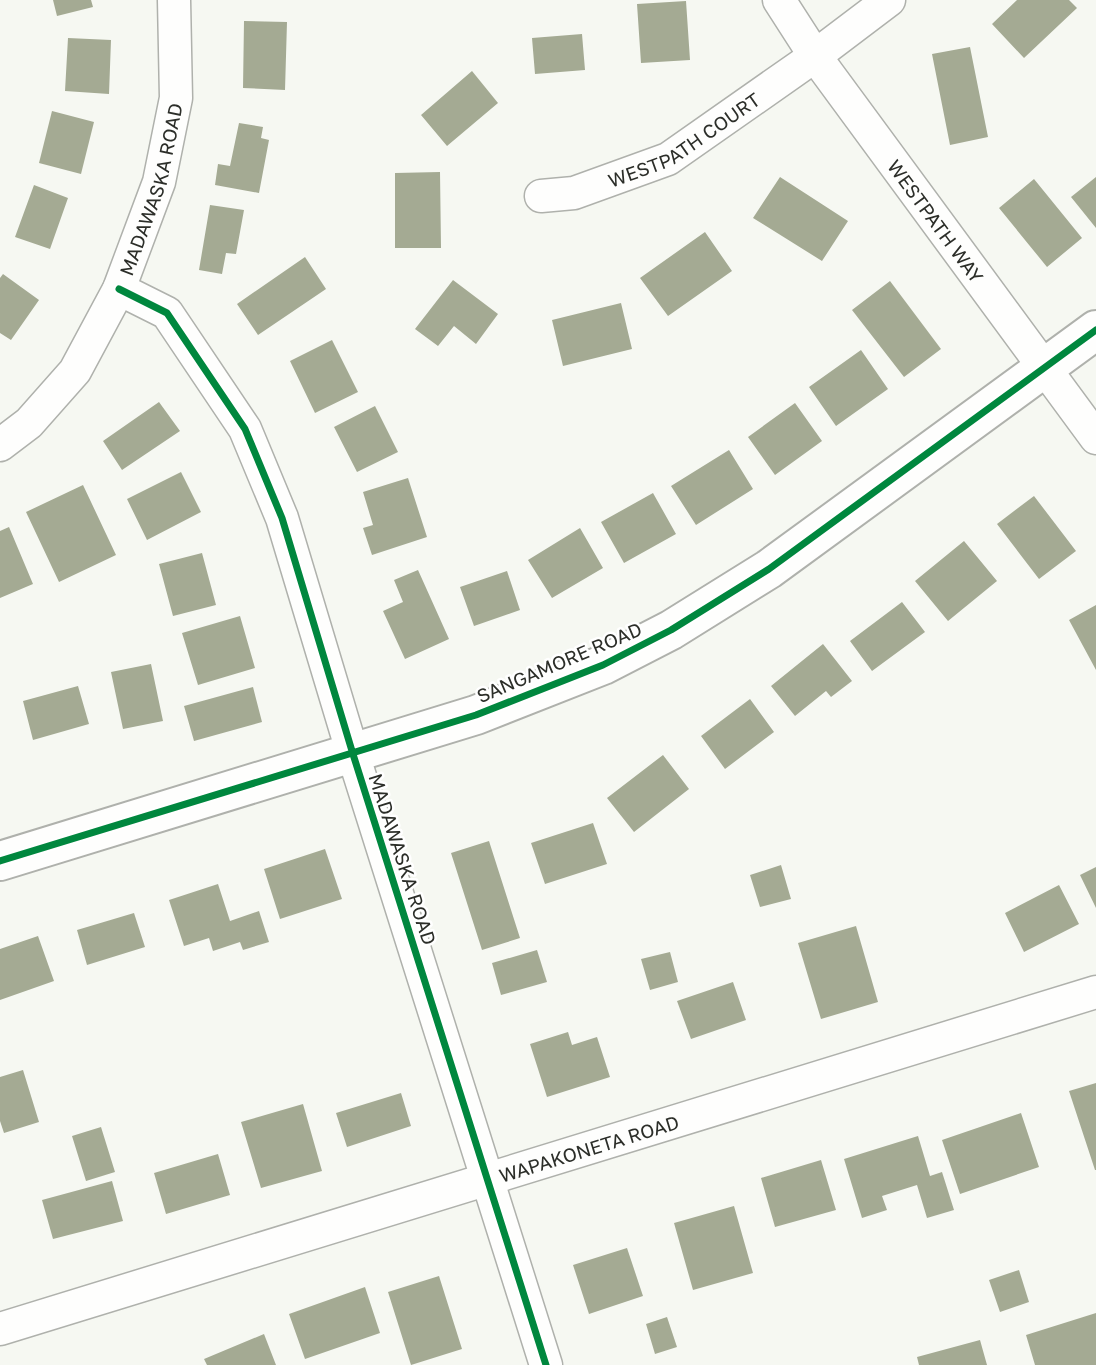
<svg xmlns="http://www.w3.org/2000/svg" width="1096" height="1365" font-family="'Golos Text',sans-serif">
	<rect width="100%" height="100%" fill="#f6f8f2"/>
	<path fill="#a4aa93" d="M53,0H91L93,7L57,16Z
		M1017,0H1069L1077,8L1024,58L992,24Z
		M686,1L690,60L641,63L637,4Z
		M244,21L287,22L285,90L243,88Z
		M582,34L585,70L535,74L532,38Z
		M68,38L111,40L109,94L65,91Z
		M970,47L988,137L950,145L932,54Z
		M472,71L498,103L447,146L421,115Z
		M52,111L94,122L81,174L39,163Z
		M239,123L263,127L261,138L269,140L259,193L215,185L218,164L230,166Z
		M440,172L441,248H395V173Z
		M780,177L848,221L822,261L753,218Z
		M1096,177V228L1071,197Z
		M1034,179L1082,238L1047,267L999,208Z
		M34,185L68,198L50,249L15,237Z
		M210,205L244,210L236,254L226,253L222,274L199,270Z
		M705,232L732,271L668,316L640,278Z
		M305,257L326,289L258,335L237,304Z
		M3,274L39,300L11,340L0,333V278Z
		M453,280L498,314L476,344L454,326L438,346L415,329Z
		M890,281L941,349L904,377L852,310Z
		M621,303L632,349L563,366L552,320Z
		M332,340L358,392L315,413L290,361Z
		M861,350L888,389L836,426L809,387Z
		M159,402L180,431L122,470L103,441Z
		M795,403L822,441L775,475L748,437Z
		M375,406L398,452L357,472L334,427Z
		M729,450L753,489L696,525L671,486Z
		M181,472L201,512L147,540L127,499Z
		M408,478L427,537L372,555L363,528L373,525L363,492Z
		M83,485L116,555L59,582L26,512Z
		M653,493L676,534L624,563L601,522Z
		M1034,496L1076,551L1039,579L997,524Z
		M9,527L33,584L0,598V531Z
		M580,528L603,568L552,598L528,560Z
		M964,541L997,581L948,621L915,581Z
		M202,553L216,605L173,616L159,564Z
		M418,570L449,639L405,659L383,611L403,602L394,580Z
		M507,571L520,610L474,626L460,587Z
		M902,602L925,632L872,671L850,641Z
		M1096,605V670L1069,620Z
		M240,616L255,668L198,685L182,633Z
		M823,644L852,681L831,697L826,691L795,716L771,686Z
		M151,664L163,721L123,729L111,672Z
		M78,686L89,724L33,740L23,701Z
		M253,687L262,722L194,741L184,706Z
		M750,699L774,732L725,769L701,736Z
		M663,755L689,789L634,832L607,798Z
		M593,823L607,864L545,884L531,843Z
		M489,841L520,938L482,950L451,853Z
		M325,849L342,899L280,919L264,869Z
		M781,865L791,899L760,907L750,875Z
		M1096,867V908L1080,875Z
		M218,884L230,921L259,911L269,942L243,950L240,942L213,951L209,938L184,946L169,900Z
		M1059,885L1079,924L1024,952L1005,913Z
		M134,913L145,947L87,965L77,930Z
		M856,926L878,1002L821,1019L798,943Z
		M38,936L54,981L0,1000V949Z
		M537,950L547,982L501,995L492,963Z
		M670,952L678,982L650,990L641,959Z
		M733,982L746,1020L691,1039L677,1001Z
		M568,1032L572,1045L597,1037L610,1077L547,1097L530,1044Z
		M23,1070L39,1122L4,1133L0,1121V1077Z
		M1096,1083V1170H1095L1069,1091Z
		M401,1093L411,1126L347,1147L336,1113Z
		M303,1104L322,1171L261,1188L241,1122Z
		M1021,1113L1039,1167L960,1194L942,1140Z
		M101,1127L115,1172L86,1181L72,1136Z
		M918,1136L930,1176L942,1172L954,1210L927,1218L917,1185L882,1196L887,1210L862,1218L844,1159Z
		M218,1154L230,1195L166,1214L154,1173Z
		M821,1160L836,1210L775,1227L761,1178Z
		M112,1181L123,1221L53,1239L42,1200Z
		M734,1206L753,1273L693,1290L674,1223Z
		M627,1248L643,1296L589,1314L573,1265Z
		M1019,1270L1029,1302L1000,1312L989,1280Z
		M439,1276L462,1349L411,1365L388,1292Z
		M365,1287L380,1333L305,1359L289,1314Z
		M1096,1313V1365H1035L1026,1335Z
		M667,1317L677,1347L655,1354L646,1324Z
		M264,1334L276,1365H207L204,1359Z
		M980,1340L987,1365H919L917,1357Z"/>
	<g fill="none" stroke-linecap="round" stroke-linejoin="round">
		<defs>
			<g id="street">
				<path id="s1" d="M779,0L815,56L1096,438"/>
				<path id="s2" d="M541,196L574,193L668,159L815,56L889,0"/>
				<path d="M119,289L167,313L245,429L282,518L352,751L546,1365"/>
				<path id="s3" d="M0,445L29,423L75,371L119,289L159,182L176,98L174,0"/>
				<path id="s4" d="M0,1329L1096,992"/>
			</g>
			<path id="secondary" d="M0,861L476,715L603,665L671,630L769,569L1096,330"/>
		</defs>
		<use href="#street" stroke="#afb1ac" stroke-width="35"/>
		<use href="#secondary" stroke="#afb1ac" stroke-width="42"/>
		<use href="#street" stroke="#fefefd" stroke-width="32"/>
		<use href="#secondary" stroke="#fefefd" stroke-width="38"/>
		<defs>
			<path id="cycleway" d="M119,289L167,313L245,429L282,518L352,751L546,1365
				M0,861L476,715L603,665L671,630L769,569L1096,330"/>
		</defs>
		<use href="#cycleway" stroke="#fff" stroke-width="11"/>
		<use href="#cycleway" stroke="#00873e" stroke-width="7"/>
	</g>
	<g text-anchor="middle" dominant-baseline="central" stroke-width="5" stroke-linejoin="round" paint-order="stroke">
		<g font-size="19" fill="#2c2e29" stroke="#fff">
			<text stroke="none"><textPath href="#s2" startOffset="156">WESTPATH COURT</textPath></text>
			<text stroke="none"><textPath href="#s3" startOffset="304">MADAWASKA ROAD</textPath></text>
			<text stroke="none"><textPath href="#s1" startOffset="271">WESTPATH WAY</textPath></text>
			<text transform="translate(559 662) rotate(-23)">SANGAMORE ROAD</text>
			<text transform="translate(403 859) rotate(72)">MADAWASKA ROAD</text>
			<text stroke="none"><textPath href="#s4" startOffset="616">WAPAKONETA ROAD</textPath></text>
		</g>
	</g>
</svg>
